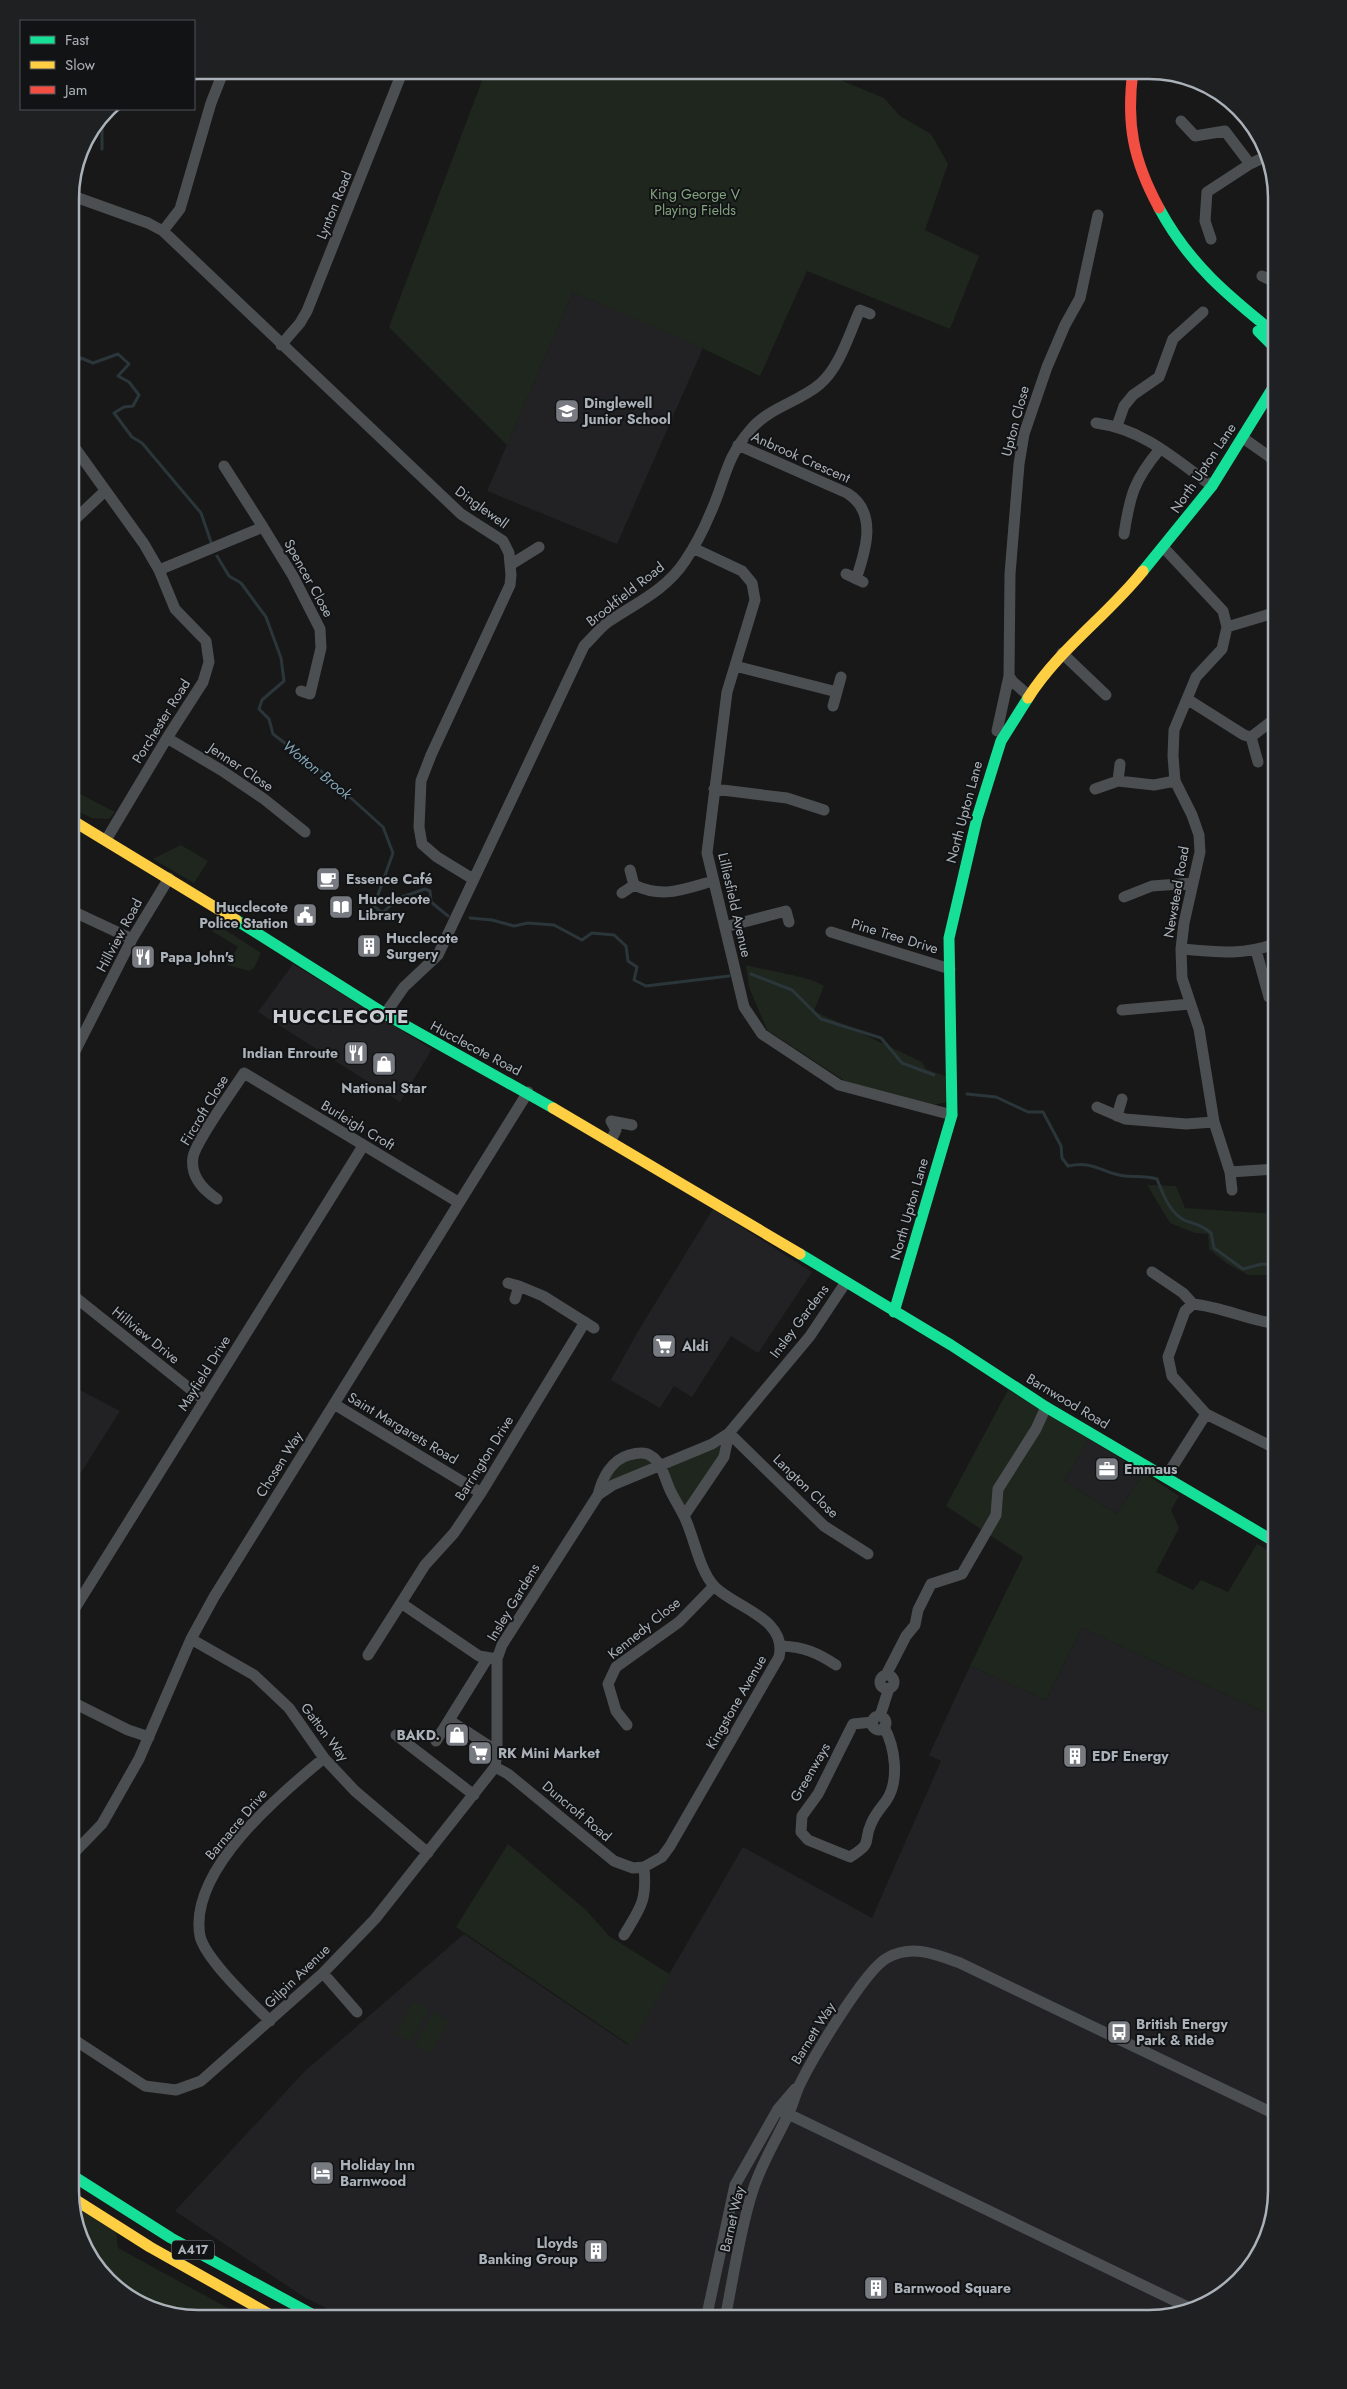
<svg xmlns="http://www.w3.org/2000/svg" width="1347" height="2389" font-family="Jost,sans-serif">
	<rect width="100%" height="100%" fill="#181818"/>
	<path fill="#222224" d="M573,292L703,348L617,544L487,491Z
		M293,964L432,1049L400,1102L258,1012Z
		M713,1209L812,1272L758,1353L731,1336L692,1397L674,1386L660,1408L611,1380L637,1333Z
		M70,1385L120,1411L70,1490Z
		M1089,1439L1144,1473L1117,1514L1064,1481Z
		M1082,1628L1277,1718V2192L1255,2262L1198,2309L1149,2319H348L304,2297L175,2211L305,2071L464,1934L628,2045L743,1847L872,1918L941,1761L929,1755L970,1666L1046,1700Z"/>
	<path fill="#1e261e" d="M486,70H816L884,98L900,116L931,134L948,164L925,230L979,256L950,329L807,271L760,376L704,349L573,292L507,445L389,327Z
		M78,793L115,812L109,819L92,818L70,808Z
		M181,845L208,861L194,883L153,859Z
		M216,924L261,953L254,968L249,971L227,965L238,947L212,931Z
		M746,965C767,971 809,976 824,986L814,1011L922,1062L926,1069L950,1078L949,1102L926,1106L845,1081L767,1030L749,987Z
		M1147,1185L1176,1186L1185,1208L1277,1214V1275H1248L1226,1263L1209,1249L1208,1234L1195,1233L1170,1223Z
		M1008,1390L1089,1439L1064,1481L1117,1514L1144,1473L1179,1496L1171,1510L1179,1528L1156,1572L1193,1590L1201,1580L1228,1592L1257,1544L1277,1556V1718L1082,1628L1046,1700L970,1666L1023,1557L946,1506Z
		M722,1439L724,1457L683,1520L660,1463L611,1483H601L611,1467L639,1453L666,1462Z
		M508,1844L586,1910L609,1936L671,1975L631,2046L456,1927Z
		M413,2001L429,2010L410,2042L395,2034Z
		M434,2012L449,2021L430,2054L415,2045Z
		M72,2203L116,2230L118,2248L248,2319H190L127,2297L80,2240Z"/>
	<g fill="none" stroke-linecap="round" stroke-linejoin="round">
		<path stroke="#2b363a" stroke-width="3" d="M102,149V129L111,109
			M70,371L81,358L93,363L118,354L129,364L118,376L129,382L139,395L133,406L124,407L114,413L132,437L142,443L201,513L211,542
			M217,556L229,576L241,583L266,617L281,658L284,681L262,700L259,709L269,719L273,734L321,771L383,827L393,853L374,906L382,913L399,898L425,889L430,891L431,902L448,916
			M470,918L492,920L514,926L528,923L554,925L582,940L592,933L614,935L626,946L628,961L637,967L634,980L646,986L729,976
			M751,974L792,990L821,1019L881,1038L902,1063L934,1075
			M967,1094L996,1097L1028,1112H1043L1061,1146L1062,1158L1068,1166C1096,1160 1102,1174 1125,1176C1137,1177 1146,1176 1157,1179C1163,1194 1170,1214 1186,1221C1196,1224 1203,1226 1211,1233L1214,1248L1243,1269L1262,1264L1277,1265"/>
		<path stroke="#4c4f51" stroke-width="11" d="M1181,121L1195,136L1225,131L1250,164
			M70,195L148,223L163,231L461,514L503,541L509,553L511,575L510,585L431,755L421,781L419,827L422,844L437,857L473,879
			M163,231L180,209L211,103L224,70
			M1211,239L1205,221L1207,192L1250,164L1269,155
			M1262,276L1277,283
			M281,345L300,323L307,311L403,70
			M1096,423C1143,429 1175,459 1212,486
			M1117,426L1124,406L1133,395L1159,377L1173,339L1203,312
			M1243,438L1270,457L1277,469
			M70,441L144,544L159,570L175,609L206,641L209,662L203,682L167,738L106,840
			M738,445L847,493C878,512 866,550 856,579
			M224,466L263,527
			M1274,501L1277,476
			M70,524L105,491
			M1124,534C1130,495 1134,480 1160,449
			M693,548L742,571L752,583L755,600L727,692L707,853L744,1007L762,1034L839,1085L952,1115
			M1164,548L1223,611L1227,627L1222,649L1196,677L1174,730L1173,756L1175,781L1192,815L1199,835L1200,852L1184,923L1181,949L1182,978L1199,1029L1214,1122L1230,1172L1277,1169
			M510,565L539,547
			M159,570L263,527L293,576L320,629L321,648L310,694L301,691
			M846,574L863,582
			M1227,627L1277,612
			M1062,653L1106,695
			M735,666L837,692
			M1028,695L1013,682L1009,676L1010,574L1019,464L1024,434L1047,367L1065,325L1080,298L1098,215
			M1187,699L1244,735L1251,737L1277,717
			M833,706L841,677
			M997,731L1009,676
			M1251,737L1258,762
			M167,738L221,770L264,799L305,832
			M1118,781L1120,764
			M714,789L787,798L824,810
			M1095,789L1118,781L1154,785L1175,781
			M630,870L634,885
			M622,893L634,885C664,899 683,889 713,881
			M1124,897L1152,886L1193,883
			M70,910L132,939
			M725,927L786,911L789,922
			M831,932L950,969
			M1181,949C1214,952 1245,956 1277,943
			M1256,950L1269,997
			M1122,1010L1190,1004
			M385,1014L404,987L438,955L584,646C592,638 599,629 608,622C636,603 666,590 685,561C695,546 703,531 710,514C726,480 724,460 751,429C770,407 799,402 820,384C840,367 849,334 860,310L870,314
			M70,1061L132,939L169,878
			M1097,1107L1125,1119L1186,1124L1214,1122
			M1117,1116L1122,1099
			M611,1140L616,1130L611,1121L632,1125
			M1230,1172L1232,1190
			M217,1199C202,1189 190,1176 193,1157C196,1141 233,1090 244,1073L458,1202
			M1152,1272L1183,1293L1193,1304
			M508,1283L519,1286L515,1299
			M519,1286L543,1296L594,1328
			M70,1293L204,1400
			M334,1404L481,1493
			M729,1433L824,1526L868,1554
			M1277,1449L1206,1414L1172,1376L1168,1357L1185,1311L1193,1304C1222,1307 1248,1320 1277,1324
			M1166,1477L1206,1414
			M598,1495C602,1479 611,1460 629,1455C636,1453 645,1451 651,1456C663,1463 665,1481 671,1492C675,1500 680,1508 684,1516C694,1536 699,1570 714,1586C735,1608 788,1618 779,1657L670,1846L662,1857L644,1867C647,1901 641,1907 624,1935
			M684,1516L724,1457L729,1433
			M401,1603L479,1656L497,1659
			M70,1616L363,1146
			M191,1639L254,1675L289,1708L324,1758L355,1791L428,1853
			M782,1646C804,1647 818,1653 836,1665
			M368,1655L425,1565L454,1533L481,1493L585,1322
			M886,1675L906,1636L915,1625L918,1610L931,1584L962,1574L996,1515L998,1489L1036,1429L1046,1407
			M880 1682a7 7 0 1 1 14 0a7 7 0 1 1-14 0Z
			M70,1701L128,1730L149,1737
			M880,1716L889,1688
			M872 1723a7 7 0 1 1 14 0a7 7 0 1 1-14 0Z
			M449,1720L497,1751
			M873,1722L853,1724L818,1794L802,1816L801,1832L808,1840L850,1857C875,1841 862,1843 871,1824C875,1814 880,1809 886,1801C900,1781 895,1747 884,1727
			M627,1725L616,1711L608,1684L616,1667L679,1622L714,1586
			M396,1735L474,1795
			M436,1741L487,1659
			M495,1767L508,1774L614,1861L633,1868L644,1867
			M70,1857L102,1824L139,1759L191,1639L214,1597L528,1092
			M323,1973L357,2012
			M270,2021C253,2004 205,1959 200,1936C188,1871 279,1795 324,1758
			M70,2037L145,2086L176,2090L201,2081L323,1973L375,1919L495,1767L497,1751V1659L502,1645L598,1495L613,1485L712,1444L729,1433L810,1336L846,1282
			M778,2109L1194,2310
			M706,2319L735,2185L778,2109L795,2089
			M725,2319C733,2279 740,2230 752,2193C760,2166 775,2142 787,2117C793,2106 795,2093 801,2082C814,2056 865,1970 887,1958C912,1944 935,1954 960,1963L1277,2115"/>
		<path stroke="#16e098" stroke-width="11" d="M1159,208C1189,264 1228,296 1277,335
			M1258,331L1275,348L1276,366
			M1143,571L1212,486L1277,381
			M236,920L385,1014L553,1108
			M800,1254L951,1345L1046,1407L1277,1543
			M894,1312L952,1115L949,938L977,818L1001,741L1028,698
			M70,2174L171,2238L321,2319"/>
		<path stroke="#ffcf43" stroke-width="11" d="M1028,698C1059,649 1107,616 1143,571
			M70,819L236,920
			M553,1108L800,1254
			M71,2197L150,2247L278,2319"/>
		<path stroke="#f24e42" stroke-width="11" d="M1133,70C1126,124 1133,160 1159,208"/>
	</g>
	<defs>
		<symbol id="school-square" viewBox="-11 -11 22 22"><rect x="-9" y="-9" width="18" height="18" rx="4" fill="#777b81" stroke="#121314"/><path d="M0-5L7-2L0 1L-7-2ZM-4 1L0 2.5L4 1V4Q0 6-4 4Z" fill="#fff"/></symbol>
		<symbol id="cafe-square" viewBox="-11 -11 22 22"><rect x="-9" y="-9" width="18" height="18" rx="4" fill="#777b81" stroke="#121314"/><path d="M-5.5-4.5H6V0H3Q3 3.5 0 3.5H-2.5Q-5.5 3.5-5.5 0ZM3-3.2v2h1.7v-2ZM-6 4.5H4V6H-6Z" fill="#fff"/></symbol>
		<symbol id="library-square" viewBox="-11 -11 22 22"><rect x="-9" y="-9" width="18" height="18" rx="4" fill="#777b81" stroke="#121314"/><path d="M-6-4Q-3-5.5-.7-3.5V5Q-3 3-6 4ZM6-4Q3-5.5 .7-3.5V5Q3 3 6 4Z" fill="#fff"/></symbol>
		<symbol id="civic-square" viewBox="-11 -11 22 22"><rect x="-9" y="-9" width="18" height="18" rx="4" fill="#777b81" stroke="#121314"/><path d="M-.6-6.5H3V-4.5H.6V-3L4-1V1h2V6H-6V1h2V-1L-.6-3ZM-1.2 2.5V6h2.4V2.5Z" fill="#fff"/></symbol>
		<symbol id="building-square" viewBox="-11 -11 22 22"><rect x="-9" y="-9" width="18" height="18" rx="4" fill="#777b81" stroke="#121314"/><path d="M-4-6H4V6H1V3H-1V6H-4ZM-2.5-4.3h1.7v1.8h-1.7ZM.8-4.3h1.7v1.8H.8ZM-2.5-1h1.7V.8h-1.7ZM.8-1h1.7V.8H.8Z" fill="#fff"/></symbol>
		<symbol id="restaurant-square" viewBox="-11 -11 22 22"><rect x="-9" y="-9" width="18" height="18" rx="4" fill="#777b81" stroke="#121314"/><path d="M-5-6h1v4h1v-4h1v4h1v-4h1v5L-1.5 .5V6h-2V.5L-5-1ZM5-6V6H3V1.5H1.5Q1.5-4 5-6Z" fill="#fff"/></symbol>
		<symbol id="shop-square" viewBox="-11 -11 22 22"><rect x="-9" y="-9" width="18" height="18" rx="4" fill="#777b81" stroke="#121314"/><path d="M-5-2.5h2.3a2.7 3.5 0 0 1 5.4 0H5L5.5 6h-11ZM-1.5-2.5h3a1.5 2.3 0 0 0-3 0Z" fill="#fff"/></symbol>
		<symbol id="supermarket-square" viewBox="-11 -11 22 22"><rect x="-9" y="-9" width="18" height="18" rx="4" fill="#777b81" stroke="#121314"/><path d="M-6-5.5h2.5l.6 2H6L4.5 2H-2.5L-4.4-4H-6ZM-1.5 3.2a1.3 1.3 0 1 0 .1 0ZM3 3.2a1.3 1.3 0 1 0 .1 0Z" fill="#fff"/></symbol>
		<symbol id="office-square" viewBox="-11 -11 22 22"><rect x="-9" y="-9" width="18" height="18" rx="4" fill="#777b81" stroke="#121314"/><path d="M-6-3h4V-5.5h4V-3h4V5H-6ZM-1-4.5V-3h2v-1.5ZM-6 0V1H6V0Z" fill="#fff"/></symbol>
		<symbol id="bus-square" viewBox="-11 -11 22 22"><rect x="-9" y="-9" width="18" height="18" rx="4" fill="#777b81" stroke="#121314"/><path d="M-5-6H5V4H4V6H2V4H-2V6H-4V4H-5ZM-3.5-4V0h7V-4ZM-3.5 1.2v1.5H-2V1.2ZM2 1.2v1.5H3.5V1.2Z" fill="#fff"/></symbol>
		<symbol id="hotel-square" viewBox="-11 -11 22 22"><rect x="-9" y="-9" width="18" height="18" rx="4" fill="#777b81" stroke="#121314"/><path d="M-6-4.5h1.5V1H6V5H4.5V3h-9V5H-6ZM-4 0a1.8 1.8 0 1 1 3.6 0ZM.5 0V-2.5h3Q6-2.5 6 0Z" fill="#fff"/></symbol>
	</defs>
	<g fill-rule="evenodd">
		<use href="#school-square" x="553" y="397" width="28" height="28"/>
		<use href="#cafe-square" x="314" y="865" width="28" height="28"/>
		<use href="#library-square" x="327" y="893" width="28" height="28"/>
		<use href="#civic-square" x="291" y="901" width="28" height="28"/>
		<use href="#building-square" x="355" y="932" width="28" height="28"/>
		<use href="#restaurant-square" x="129" y="943" width="28" height="28"/>
		<use href="#restaurant-square" x="342" y="1039" width="28" height="28"/>
		<use href="#shop-square" x="370" y="1050" width="28" height="28"/>
		<use href="#supermarket-square" x="650" y="1332" width="28" height="28"/>
		<use href="#office-square" x="1093" y="1455" width="28" height="28"/>
		<use href="#shop-square" x="443" y="1721" width="28" height="28"/>
		<use href="#supermarket-square" x="466" y="1739" width="28" height="28"/>
		<use href="#building-square" x="1061" y="1742" width="28" height="28"/>
		<use href="#bus-square" x="1105" y="2018" width="28" height="28"/>
		<use href="#hotel-square" x="308" y="2159" width="28" height="28"/>
		<use href="#building-square" x="582" y="2237" width="28" height="28"/>
		<use href="#building-square" x="862" y="2274" width="28" height="28"/>
	</g>
	<g text-anchor="middle" dominant-baseline="central" stroke-width="4" stroke-linejoin="round" paint-order="stroke">
		<rect fill="#121314" stroke="#7c8288" stroke-width="1" x="172" y="2240.5" width="42" height="19" rx="4"/>
		<g font-size="12" font-weight="bold" fill="#aab1b9">
			<text x="193" y="2250">A417</text>
		</g>
		<g font-size="14" fill="#84a481" stroke="#121314">
			<text x="695" y="194">King George V<tspan x="695" dy="16">Playing Fields</tspan></text>
		</g>
		<g font-size="14" fill="#aab1b9" stroke="#121314">
			<text transform="translate(334 205) rotate(-68)">Lynton Road</text>
			<text transform="translate(1015 421) rotate(-75)">Upton Close</text>
			<text transform="translate(801 457) rotate(24)">Anbrook Crescent</text>
			<text transform="translate(1203 468) rotate(-56)">North Upton Lane</text>
			<text transform="translate(482 507) rotate(36)">Dinglewell</text>
			<text transform="translate(309 578) rotate(61)">Spencer Close</text>
			<text transform="translate(625 594) rotate(-38)">Brookfield Road</text>
			<text transform="translate(161 721) rotate(-58)">Porchester Road</text>
			<text transform="translate(241 767) rotate(34)">Jenner Close</text>
			<text transform="translate(964 812) rotate(-75)">North Upton Lane</text>
			<text transform="translate(1176 892) rotate(-80)">Newstead Road</text>
			<text transform="translate(735 905) rotate(77)">Lilliesfield Avenue</text>
			<text transform="translate(119 935) rotate(-62)">Hillview Road</text>
			<text transform="translate(895 936) rotate(17)">Pine Tree Drive</text>
			<text transform="translate(476 1048) rotate(28)">Hucclecote Road</text>
			<text transform="translate(204 1110) rotate(-59)">Fircroft Close</text>
			<text transform="translate(358 1125) rotate(31)">Burleigh Croft</text>
			<text transform="translate(909 1209) rotate(-74)">North Upton Lane</text>
			<text transform="translate(799 1321) rotate(-53)">Insley Gardens</text>
			<text transform="translate(146 1335) rotate(39)">Hillview Drive</text>
			<text transform="translate(204 1373) rotate(-58)">Mayfield Drive</text>
			<text transform="translate(1068 1401) rotate(31)">Barnwood Road</text>
			<text transform="translate(403 1428) rotate(31)">Saint Margarets Road</text>
			<text transform="translate(484 1458) rotate(-58)">Barrington Drive</text>
			<text transform="translate(279 1464) rotate(-58)">Chosen Way</text>
			<text transform="translate(806 1486) rotate(44)">Langton Close</text>
			<text transform="translate(513 1602) rotate(-59)">Insley Gardens</text>
			<text transform="translate(644 1628) rotate(-39)">Kennedy Close</text>
			<text transform="translate(736 1702) rotate(-60)">Kingstone Avenue</text>
			<text transform="translate(325 1732) rotate(53)">Gatton Way</text>
			<text transform="translate(810 1772) rotate(-60)">Greenways</text>
			<text transform="translate(577 1811) rotate(40)">Duncroft Road</text>
			<text transform="translate(236 1824) rotate(-50)">Barnacre Drive</text>
			<text transform="translate(297 1976) rotate(-44)">Gilpin Avenue</text>
			<text transform="translate(813 2033) rotate(-58)">Barnett Way</text>
			<text transform="translate(732 2219) rotate(-77)">Barnet Way</text>
		</g>
		<g font-size="14" font-weight="bold" fill="#aab1b9" stroke="#121314" text-anchor="start">
			<text x="584" y="403">Dinglewell<tspan x="584" dy="16">Junior School</tspan></text>
			<text x="346" y="879">Essence Café</text>
			<text x="358" y="899">Hucclecote<tspan x="358" dy="16">Library</tspan></text>
			<text x="288" y="907" text-anchor="end">Hucclecote<tspan x="288" dy="16">Police Station</tspan></text>
			<text x="386" y="938">Hucclecote<tspan x="386" dy="16">Surgery</tspan></text>
			<text x="160" y="957">Papa John's</text>
			<text x="338" y="1053" text-anchor="end">Indian Enroute</text>
			<text x="384" y="1088" text-anchor="middle">National Star</text>
			<text x="682" y="1346">Aldi</text>
			<text x="1124" y="1469">Emmaus</text>
			<text x="440" y="1735" text-anchor="end">BAKD.</text>
			<text x="498" y="1753">RK Mini Market</text>
			<text x="1092" y="1756">EDF Energy</text>
			<text x="1136" y="2024">British Energy<tspan x="1136" dy="16">Park &amp; Ride</tspan></text>
			<text x="340" y="2165">Holiday Inn<tspan x="340" dy="16">Barnwood</tspan></text>
			<text x="578" y="2243" text-anchor="end">Lloyds<tspan x="578" dy="16">Banking Group</tspan></text>
			<text x="894" y="2288">Barnwood Square</text>
		</g>
		<g font-size="15" font-style="italic" fill="#81a3b4" stroke="#121314">
			<text transform="translate(317 770) rotate(39)">Wotton Brook</text>
		</g>
		<g font-size="19" font-weight="bold" letter-spacing="1" fill="#cbcfd5" stroke="#121314">
			<text x="341" y="1016">HUCCLECOTE</text>
		</g>
	</g>
	<path d="M0 0H1347V2389H0ZM198 79H1149A119 119 0 0 1 1268 198V2191A119 119 0 0 1 1149 2310H198A119 119 0 0 1 79 2191V198A119 119 0 0 1 198 79Z" fill="#1e2021" fill-rule="evenodd"/>
	<path fill="none" stroke="#aab1b9" stroke-width="2.5" d="M198 79H1149A119 119 0 0 1 1268 198V2191A119 119 0 0 1 1149 2310H198A119 119 0 0 1 79 2191V198A119 119 0 0 1 198 79Z"/>
	<rect x="20" y="20" width="175" height="90" fill="#121314" stroke="#4f5256"/>
	<rect x="30" y="36" width="25" height="8" fill="#16e098" stroke="#4f5256"/>
	<text x="65" y="45" font-size="15" fill="#aab1b9">Fast</text>
	<rect x="30" y="61" width="25" height="8" fill="#ffcf43" stroke="#4f5256"/>
	<text x="65" y="70" font-size="15" fill="#aab1b9">Slow</text>
	<rect x="30" y="86" width="25" height="8" fill="#f24e42" stroke="#4f5256"/>
	<text x="65" y="95" font-size="15" fill="#aab1b9">Jam</text>
</svg>
